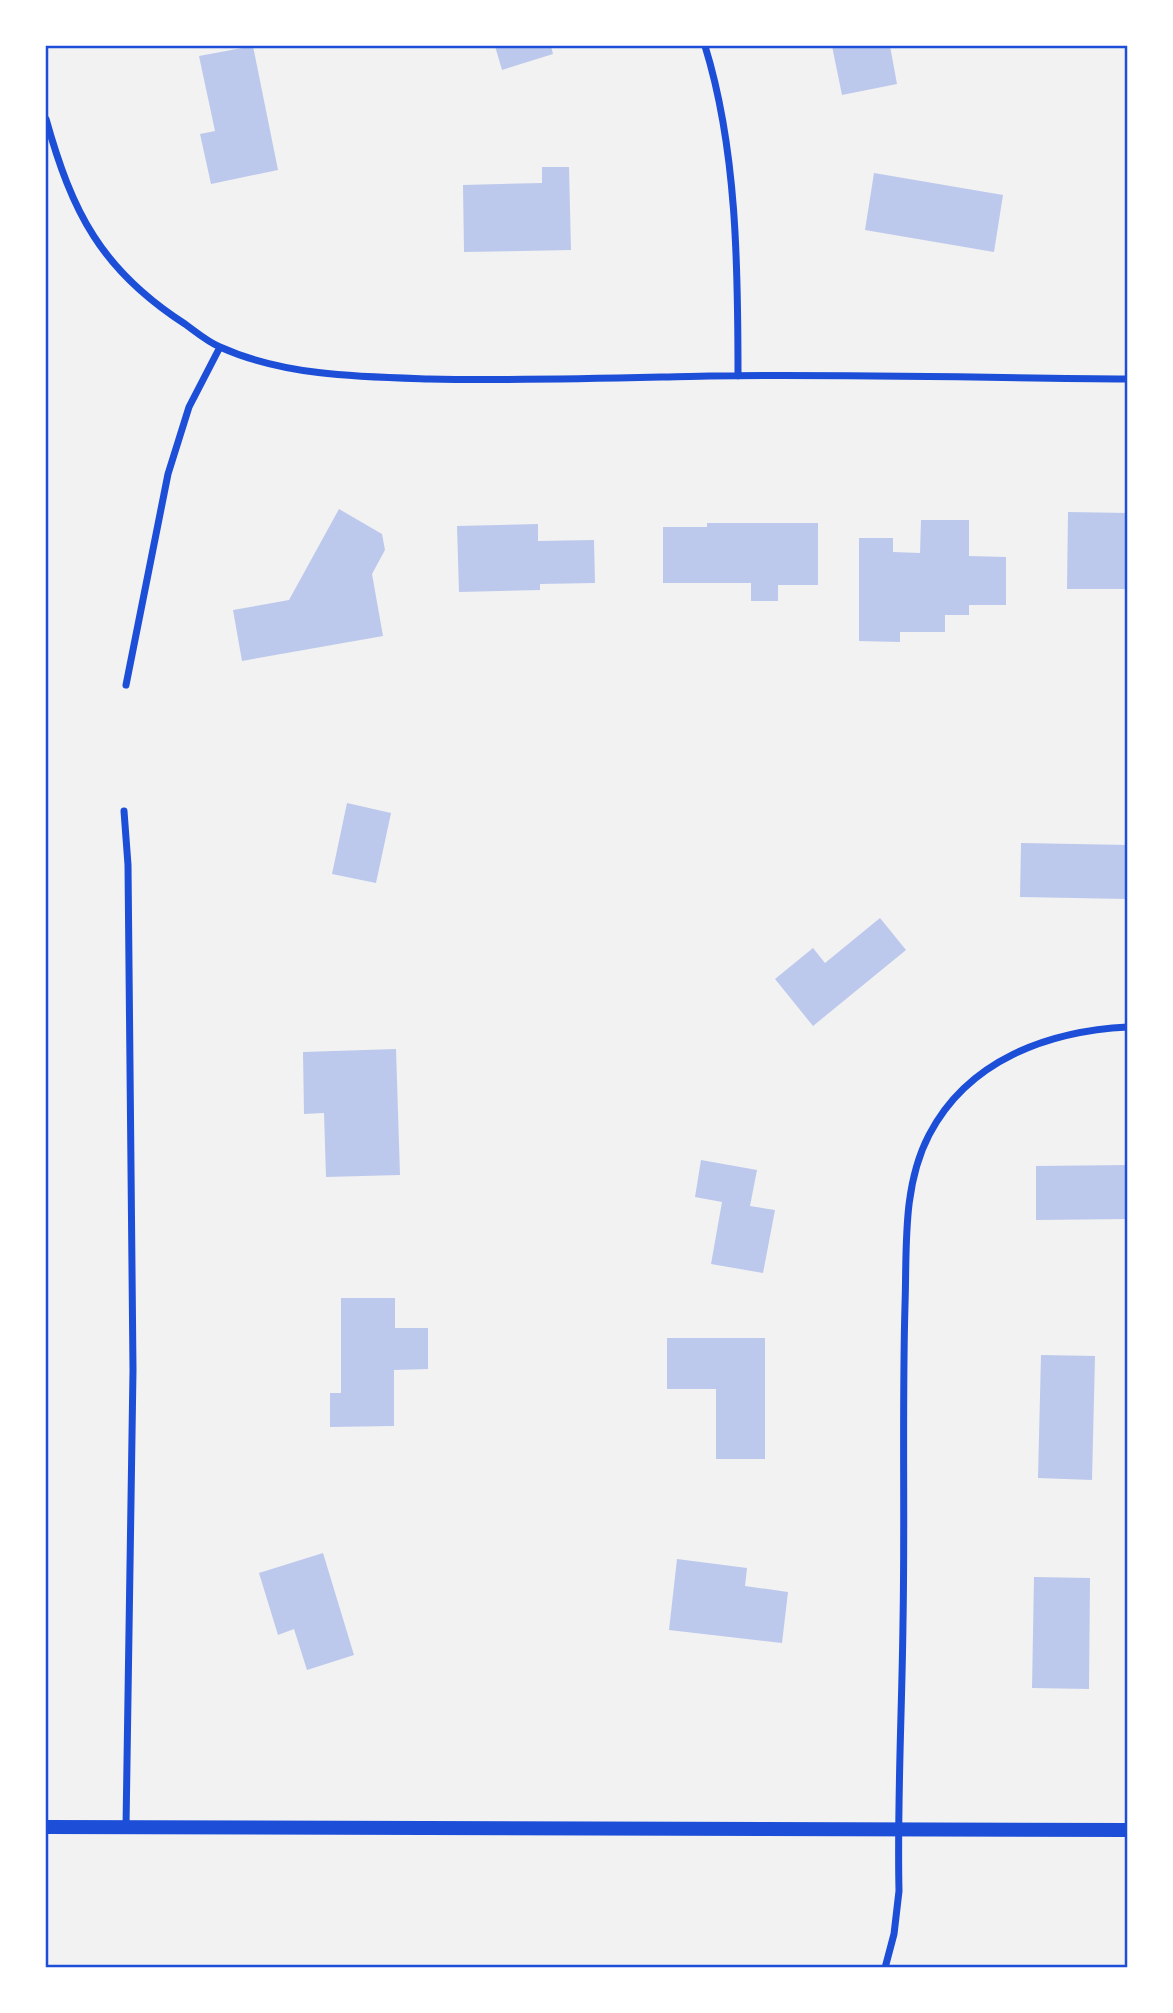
<svg xmlns="http://www.w3.org/2000/svg" width="1173" height="2013" font-family="Arial,sans-serif">
	<rect width="100%" height="100%" fill="#f2f2f2"/>
	<path fill="#bdc9ec" d="M253,46L278,170L211,184L200,134L215,131L199,56Z
		M495,46H551L553,54L502,70Z
		M832,46H890L897,84L842,95Z
		M542,167H569L571,250L464,252L463,185L542,183Z
		M874,173L1003,195L994,252L865,230Z
		M339,509L382,534L385,550L372,574L383,636L242,661L233,610L289,600Z
		M1068,512L1128,513V589H1067Z
		M921,520H969V556L1006,557V605H969V615H945V632H900V642L859,641V538H893V552L920,553Z
		M707,523H818V585H778V601H751V583H663V527H707Z
		M538,524V541L594,540L595,583L540,584V590L459,592L457,526Z
		M347,803L391,813L376,883L332,874Z
		M1021,843L1128,845V899L1020,897Z
		M880,918L906,950L813,1026L775,979L813,948L825,963Z
		M396,1049L400,1175L326,1177L324,1113L304,1114L303,1052Z
		M701,1160L757,1170L750,1206L775,1210L763,1273L711,1264L722,1202L695,1197Z
		M1128,1165V1219L1036,1220V1166Z
		M341,1298H395V1328H428V1369L394,1370V1426L330,1427V1393H341Z
		M667,1338H765V1459H716V1389H667Z
		M1041,1355L1095,1356L1092,1480L1038,1478Z
		M323,1553L354,1655L307,1670L294,1629L278,1635L259,1573Z
		M677,1559L747,1568L745,1586L788,1592L782,1643L669,1630Z
		M1034,1577L1090,1578L1089,1689L1032,1688Z"/>
	<g fill="none" stroke-linecap="round" stroke-linejoin="round">
		<path stroke="#1d4ed8" stroke-width="7" d="M705,46C737,149 738,268 738,376
			M46,119C72,212 101,270 185,324C196,332 208,342 220,347C284,376 361,377 429,379C522,381 615,378 709,376C848,374 988,378 1128,379
			M126,685L168,474L189,407L220,347
			M124,811L128,865L133,1370L126,1827
			M885,1968L894,1934L899,1891C897,1802 902,1712 903,1622C905,1517 902,1411 905,1305C907,1248 902,1187 929,1135C968,1060 1048,1031 1128,1027"/>
		<path stroke="#1d4ed8" stroke-width="14" d="M46,1827L1128,1830"/>
	</g>
	<rect width="1173" height="2013" fill="none" stroke="#ffffff" stroke-width="94"/>
	<rect x="47" y="47" width="1079" height="1919" fill="none" stroke="#1d4ed8" stroke-width="2.5"/>
</svg>
